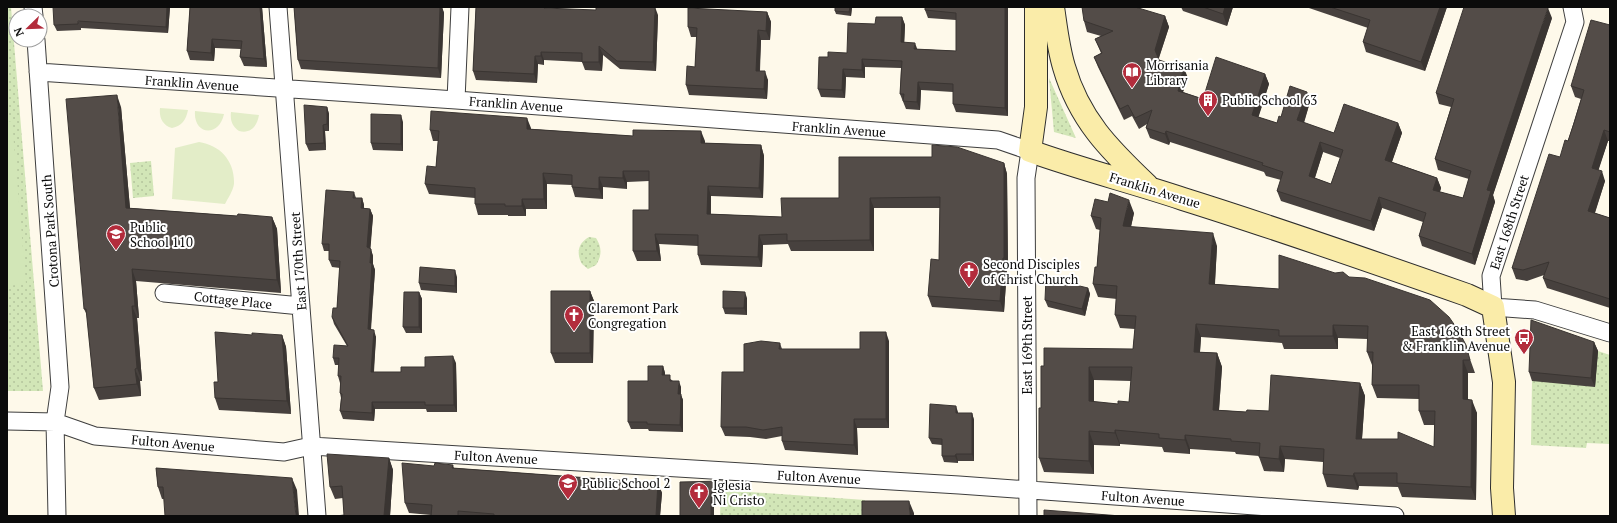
<svg xmlns="http://www.w3.org/2000/svg" width="1617" height="523" font-family="'PT Serif',serif">
	<defs>
		<pattern id="grass-dots" width="8" height="8" patternUnits="userSpaceOnUse"><rect width="8" height="8" fill="#d2e6b7"/><path d="M2 2h.1M6 6h.1" fill="none" stroke="#b3c49c" stroke-width="1.8" stroke-linecap="round"/></pattern>
	</defs>
	<rect width="100%" height="100%" fill="#fef9ea"/>
	<path fill="url(#grass-dots)" d="M7,7H11L43,391H7Z
		M1049,78L1076,138L1054,132Z
		M151,161L154,196L133,198L130,163Z
		M589,237L596,238C602,247 602,256 596,265L588,269L582,264C576,253 578,243 589,237Z
		M1598,351L1610,355V444L1587,443L1586,448L1531,445L1532,381Z
		M721,490L865,500V516H720Z"/>
	<path fill="#d2e6b7" d="M12,121L26,284L7,286V122Z"/>
	<path fill="#e3edc8" d="M160,108L188,110C186,120 182,126 172,128C162,125 159,117 160,108Z
		M195,111L224,114C219,138 193,135 195,111Z
		M231,112L259,115C257,126 251,134 239,131C232,126 230,120 231,112Z
		M199,142C220,145 235,161 234,184C233,191 228,198 225,204L172,199L175,148Z"/>
	<g fill="none" stroke-linecap="round" stroke-linejoin="round">
		<defs>
			<path id="street" d="M33,7L34,16
				M278,7L317,516
				M1572,7L1575,22L1491,276L1493,307L1535,310L1610,333
				M36,40L60,387L55,422L57,516
				M38,72L456,100L998,140L1030,151L1026,178L1028,516
				M456,100L460,7
				M164,293L301,306
				M7,421L55,422L95,436L284,452L311,446L959,485L1395,516"/>
			<path id="secondary" d="M1036,7V107L1030,151C1080,169 1132,182 1183,199C1279,229 1373,262 1467,295L1493,307L1504,382L1502,488L1504,516
				M1053,7C1056,27 1058,47 1064,67C1079,119 1109,149 1147,185"/>
		</defs>
		<use href="#street" stroke="#3e3e3e" stroke-width="19"/>
		<use href="#secondary" stroke="#2d2d2d" stroke-width="24"/>
		<use href="#street" stroke="#fff" stroke-width="17"/>
		<use href="#secondary" stroke="#faeca9" stroke-width="22"/>
	</g>
	<path fill="#47413e" fill-rule="evenodd" d="M170,7L168,33L81,28V30L57,31L54,25Z
		M190,7H262L267,67L244,66L240,57L241,49L215,48L214,61L190,60L187,51Z
		M294,7H442L444,13L441,78L301,69L298,60Z
		M476,7H545V9L658,15L656,71L620,69L603,55L602,71L585,70L582,62L544,60V65L538,64L537,83L476,80L473,71Z
		M852,7L851,16L836,14L835,11Z
		M1008,7V116L956,112L953,104V92L921,90L920,110L906,109L900,94L901,68L865,67V78L846,77L845,98L821,97L818,89L828,57L847,53L875,24L902,17L905,25L904,42L917,49L956,51V20L928,18L925,10Z
		M1181,7H1233L1227,26L1183,11Z
		M1306,7H1447L1425,71L1366,52L1363,42L1368,28Z
		M767,12L771,22L770,40H761L760,71L768,80L767,99L689,95L686,85L695,67L697,37H691L688,27Z
		M1165,16L1169,27L1159,58V60L1188,78L1183,92L1203,99L1265,74L1269,84L1258,117L1277,123L1281,117L1307,92L1310,102L1304,123L1334,133L1398,123L1402,133L1392,162L1437,178L1441,188L1440,192L1463,198L1469,179L1438,170L1435,159L1451,107L1439,104L1436,93L1552,18L1493,195L1495,202L1475,265L1422,246L1419,236L1423,222L1382,208L1374,231L1281,201L1277,191L1281,180L1266,176L1264,172L1170,142L1169,145L1150,138L1146,128L1147,124L1139,129L1132,116L1124,120L1098,67L1094,57L1101,53L1095,39L1101,36L1087,32L1084,21ZM1323,152L1340,158L1331,184L1315,178Z
		M1610,25V141H1608L1598,170L1605,181L1595,213L1610,218V308L1547,288L1543,278L1544,275L1527,281L1516,279L1512,268L1560,157L1568,141L1581,99L1575,97L1571,86Z
		M121,107L130,208L237,216L272,217L277,229L281,293L136,281L139,318H137L142,381H140L141,396L99,400L94,388L87,315L84,309Z
		M327,107L329,114V131H325L326,150L309,151L306,144Z
		M403,122V151L373,150L371,143Z
		M531,128V129L705,141V143L761,145L764,156L763,198L711,196V214L782,217L839,198L1004,163L1007,174L1008,268H1007L1004,312L932,307L928,296L939,260L940,208H874V251H791L788,244L763,245L762,267L701,265L698,255V246L659,244L661,261H637L633,251L649,210V181L627,182V189L603,187V199L575,197L572,187V185L547,184V209H526V216H508V215H478L475,204V198L429,194L425,184L436,167L438,141H433L430,130Z
		M354,192L356,198H362L364,205V208L370,209L373,216L370,248L373,256V264L375,270L371,330L376,337L374,372H401L425,367L456,363L457,412H427L426,409H375L374,421L343,419L340,411L341,398L340,393V383L338,376L339,365H335L333,358L347,346L334,324L332,317L337,308L340,268L332,267L329,260V251H324L322,244Z
		M1108,202L1134,213L1131,227L1217,246L1215,284L1279,289L1349,277L1470,359L1475,373H1468V399L1477,413L1476,500L1402,497L1398,487L1359,486L1358,490L1327,487L1323,474V462L1285,459L1284,472L1264,471L1259,457V456L1236,454L1235,452L1190,449V454L1164,452L1162,447L1120,444V446L1094,445V474L1044,472L1039,458L1041,408L1044,366L1133,349L1135,329L1120,328L1115,315L1117,299L1098,297L1093,284L1097,267L1100,230L1096,229L1091,216ZM1201,337L1282,343L1284,349H1338V338L1368,339L1367,352L1372,365V385L1377,398L1419,399V411L1424,425H1434V447L1362,439L1365,396L1360,383L1269,411L1246,412L1219,410L1222,367L1217,353L1200,352ZM1094,380L1131,381L1129,402L1118,404L1094,402Z
		M457,277V293L421,290L419,283Z
		M1088,288L1090,294L1085,316L1048,307L1045,300Z
		M590,291L594,301L593,363H555L551,353Z
		M419,292L422,299V333H406L403,327Z
		M747,298V315L725,314L723,308Z
		M252,335H282L286,347L291,414L219,410L215,398L218,382Z
		M889,341V428H857L858,455L785,450L782,441V436L766,439L750,437L725,436L721,427L744,372L780,343L782,349H860Z
		M1594,342L1598,351L1595,387L1532,381L1529,372Z
		M663,366L665,373V375L681,387V395L683,400V432L649,431L648,429H631L628,422L648,381Z
		M958,412V413H972L974,420V461H958V463L944,462L942,456V445L932,444L929,438Z
		M389,458L393,470L390,516H336L344,515L343,498L335,499L330,487Z
		M453,465L454,468L658,483L662,493L660,516H431V515L409,513L405,503L434,466Z
		M156,468L297,490L162,499L158,487Z"/>
	<path fill="#3a3532" d="M167,7H170L168,33L166,27Z
		M260,7H262L267,67L264,59Z
		M440,7H442L444,13L441,78L438,68Z
		M655,7L658,15L656,71L653,62Z
		M850,7H852L851,16L849,12Z
		M1005,7H1008V116L1005,108Z
		M1225,7H1233L1227,26L1223,14Z
		M1440,7H1447L1425,71L1421,62Z
		M1548,8L1552,18L1493,195L1495,202L1475,265L1472,254L1487,190Z
		M767,12L771,22L770,40L766,31Z
		M1165,16L1169,27L1158,60L1155,50Z
		M902,17L905,25L904,50L901,42Z
		M758,30L761,40L759,80L756,71Z
		M212,39L215,48L214,61L211,53Z
		M915,43L918,51L914,49Z
		M599,46L603,55L602,71L599,62Z
		M541,52L544,60V65L541,56Z
		M535,56L538,64L537,83L534,74Z
		M862,59L865,67V78L862,70Z
		M1184,68L1188,78L1183,92L1184,95L1178,91L1179,84Z
		M843,69L846,77L845,98L842,90Z
		M765,71L768,80L767,99L764,89Z
		M1265,74L1269,84L1256,125L1252,115Z
		M918,82L921,90L920,110L917,102Z
		M1307,92L1310,102L1301,131L1297,120Z
		M117,95L121,107L131,220L126,208Z
		M327,107L329,114V131L327,124Z
		M401,115L403,122V151L401,144Z
		M527,118L531,128V139L527,129Z
		M1398,123L1402,133L1389,170L1385,160Z
		M323,125L325,131L326,150L324,143Z
		M1604,130L1608,141L1596,178L1592,168Z
		M701,131L705,141V154L701,143Z
		M1166,131L1170,142L1169,145L1165,134Z
		M1320,142L1323,152L1312,186L1309,176Z
		M761,145L764,156L763,198L759,188Z
		M1004,163L1007,174L1008,268L1004,258Z
		M623,171L627,182V189L623,178Z
		M1602,171L1605,181L1592,221L1588,211Z
		M543,173L547,184V209L544,199Z
		M599,177L603,187V199L599,189Z
		M1437,178L1441,188L1437,200L1433,190Z
		M708,186L711,196L710,225L707,214Z
		M1379,197L1382,208L1374,231L1371,221Z
		M362,198L364,205L363,215L361,208Z
		M870,198L874,208V251L870,240Z
		M522,199L526,209V216L522,206Z
		M1129,200L1134,213L1128,239L1123,226Z
		M370,209L373,216L370,255L367,247Z
		M272,217L277,229L281,293L277,280Z
		M1213,233L1217,246L1214,297L1209,284Z
		M655,234L659,244L661,261L657,251Z
		M759,235L763,245L762,267L758,257Z
		M371,249L373,256V264L375,270L370,337L368,329L370,263Z
		M1003,258L1007,268L1004,312L1000,301Z
		M132,269L136,281L139,318L135,306Z
		M455,270L457,277V293L455,286Z
		M1088,288L1090,294L1085,316L1082,309Z
		M590,291L594,301L593,363L590,353Z
		M419,292L422,299V333L419,327Z
		M745,292L747,298V315L744,308Z
		M132,306L137,318L142,381L137,368Z
		M1196,324L1201,337L1199,365L1194,352Z
		M1333,325L1338,338V349L1333,336Z
		M374,330L376,337L373,379L371,372Z
		M886,332L889,341V428L886,419Z
		M282,335L286,347L291,414L287,401Z
		M1594,342L1598,351L1595,387L1591,378Z
		M1217,353L1222,367L1218,423L1213,410Z
		M453,356L456,363L457,412L454,405Z
		M1463,360L1468,373V413L1463,399Z
		M663,366L665,373V382L662,375Z
		M1089,367L1094,380V415L1089,401Z
		M135,369L140,381L141,396L137,384Z
		M679,381L681,387V395L683,400V432L680,425L678,394Z
		M1360,383L1365,396L1361,452L1356,439Z
		M1472,400L1477,413L1476,500L1471,487Z
		M372,402L375,409L374,421L372,413Z
		M956,406L958,412V420L956,413Z
		M972,413L974,420V461L972,454Z
		M854,419L857,428L858,455L854,445Z
		M1115,430L1120,444V446L1115,433Z
		M1089,431L1094,445V474L1089,461Z
		M1185,435L1190,449V454L1185,440Z
		M1280,446L1285,459L1284,472L1279,459Z
		M956,454L958,461V463L955,456Z
		M389,458L393,470L390,516H384Z
		M1354,473L1359,486L1358,490L1353,476Z
		M292,478L297,490L299,516H296Z
		M723,481L726,490L714,502V516H711V493Z
		M658,483L662,493L660,516H656Z
		M909,501L914,513V516H910Z"/>
	<path fill="#534c48" stroke="#3a3532" fill-rule="evenodd" d="M53,7H167L166,27L78,21V24L54,25Z
		M190,7H260L264,59L240,57L242,41L212,39L211,53L187,51Z
		M294,7H440L438,68L298,60Z
		M476,7H544V8L596,10V7H655L653,62L617,61L599,46V62H582V53L541,52V56H535L534,74L473,71Z
		M835,7H850L849,12L835,11Z
		M925,7H1005V108L953,104V84L918,82L917,102L903,101L904,94H900L902,61L862,59V70L843,69L842,90L818,89L819,57H828V52L847,53L848,23L875,24L876,17H902L901,42L915,43L914,49L956,51V13L925,10Z
		M1082,7H1135L1165,16L1155,50L1159,60L1184,68L1179,84H1180L1178,91L1203,99L1216,57L1265,74L1252,115L1277,123L1279,116L1281,117L1290,86L1307,92L1297,120L1334,133L1344,104L1398,123L1385,160L1437,178L1433,190L1463,198L1471,171L1435,159L1454,99L1436,93L1464,7H1546L1548,8L1487,190L1491,191L1472,254L1419,236L1426,213L1379,197L1371,221L1277,191L1283,172L1262,165L1263,163L1166,131L1165,134L1146,128L1152,110L1135,118L1128,105L1120,109L1094,57L1102,53L1095,39L1113,31L1084,21ZM1320,142L1343,150L1331,184L1309,176Z
		M1203,7H1225L1223,14Z
		M1330,7H1440L1421,62L1363,42L1370,20Z
		M688,8L767,12L766,31L758,30L756,71H765L764,89L686,85L687,66L695,67L697,28L688,27Z
		M1591,20L1610,25V132L1604,130L1592,168L1602,171L1588,211L1610,218V299L1543,278L1549,262L1523,270L1512,268L1549,154L1560,157L1565,140L1568,141L1574,123L1584,90L1571,86Z
		M117,95L126,208L237,216L238,214L272,217L277,280L132,269L135,306H132L137,368L135,369L137,384L94,388L86,309H84L66,99Z
		M304,105L327,107V124L323,125L324,143L306,144Z
		M431,111L527,118V129L633,136V130L701,131V143L761,145L759,188L708,186L707,214L782,217L781,198H839V157H932V145L957,147L1004,163V258H1003L1000,301L928,296L931,259L939,260L940,197L870,198V240L787,241V234L759,235L758,257L698,255V235L655,234L657,251H633V210H649V171H623V178L599,177V189L572,187V175L543,173L544,199H522V206H505V204H475V188L425,184L427,166L436,167L439,131L430,130Z
		M371,114L401,115V144L371,143Z
		M326,190L354,192L353,198H362L361,208L370,209L367,247L371,249L370,263H372L368,329L374,330L371,372H401V367H425V357L453,356L454,405H425V402H372V413L340,411L342,394L340,393L341,376H338L339,358H333L334,345L348,346L332,317L333,308H337L340,261L329,260V244H322Z
		M1110,193L1129,200L1123,226L1213,233L1209,284L1279,289V255L1335,273L1343,272L1349,277L1365,278L1430,300L1449,317L1458,330L1466,345L1470,360H1463V399L1472,400L1471,487L1397,483V473H1354L1353,476L1323,474L1324,449L1280,446L1279,459L1259,457L1260,443L1231,441V439L1185,435V440L1159,438V434L1115,430V433L1089,431V461L1039,458V408H1041V366H1044V348L1133,349L1136,316L1115,315L1117,286L1093,284L1095,267H1097L1101,218L1091,216L1095,199L1108,202ZM1196,324L1279,330V336H1333V325L1368,326L1367,352H1373L1372,385H1419V411H1435L1434,447L1398,432V439H1356L1360,383L1271,375L1269,411L1247,410L1246,412L1213,410L1217,353L1194,352ZM1089,367H1132L1129,402L1118,401V404L1089,401Z
		M420,267L455,270V286L419,283Z
		M1046,278L1088,288L1082,309L1045,300Z
		M551,291H590V353H551Z
		M723,291L745,292L744,308H723Z
		M404,292H419V327H403Z
		M1531,320L1594,342L1591,378L1529,372Z
		M215,332L252,335V333L282,335L287,401L215,398L214,382H218Z
		M860,332H886V419H854V445L782,441V427L763,430L746,427H721L722,372H744V344L761,341L780,343L779,349H860Z
		M648,366H663L662,375H670V381H679L678,394H681L680,425L647,424V422H628V381H648Z
		M930,404L956,406V413H972V454H956L955,456H942V439L929,438Z
		M327,454L389,458L384,516H336L344,515L342,486L330,487Z
		M402,463L434,466L435,463L453,465L452,468L658,483L656,516H494V514L458,511V516H431L432,505L405,503Z
		M156,468L292,478L296,516H165L163,487H158Z
		M723,481L711,493V516H680V482Z
		M862,501H909L910,516H862Z
		M1044,510L1121,516H1044Z"/>
	<defs>
		<symbol id="library-pin" viewBox="-11 -11 22 30"><path d="M0 17L-7.5 6A9.5 9.5 0 1 1 7.5 6Z" fill="#b32c3c" stroke="#fff"/><path d="M-6-4Q-3-5.5-.7-3.5V5Q-3 3-6 4ZM6-4Q3-5.5 .7-3.5V5Q3 3 6 4Z" fill="#fff"/></symbol>
		<symbol id="building-pin" viewBox="-11 -11 22 30"><path d="M0 17L-7.5 6A9.5 9.5 0 1 1 7.5 6Z" fill="#b32c3c" stroke="#fff"/><path d="M-4-6H4V6H1V3H-1V6H-4ZM-2.5-4.3h1.7v1.8h-1.7ZM.8-4.3h1.7v1.8H.8ZM-2.5-1h1.7V.8h-1.7ZM.8-1h1.7V.8H.8Z" fill="#fff"/></symbol>
		<symbol id="school-pin" viewBox="-11 -11 22 30"><path d="M0 17L-7.5 6A9.5 9.5 0 1 1 7.5 6Z" fill="#b32c3c" stroke="#fff"/><path d="M0-5L7-2L0 1L-7-2ZM-4 1L0 2.5L4 1V4Q0 6-4 4Z" fill="#fff"/></symbol>
		<symbol id="church-pin" viewBox="-11 -11 22 30"><path d="M0 17L-7.5 6A9.5 9.5 0 1 1 7.5 6Z" fill="#b32c3c" stroke="#fff"/><path d="M-1.2-6h2.4v3.5h3.3v2.4h-3.3V6h-2.4V-.1h-3.3v-2.4h3.3Z" fill="#fff"/></symbol>
		<symbol id="bus-pin" viewBox="-11 -11 22 30"><path d="M0 17L-7.5 6A9.5 9.5 0 1 1 7.5 6Z" fill="#b32c3c" stroke="#fff"/><path d="M-5-6H5V4H4V6H2V4H-2V6H-4V4H-5ZM-3.5-4V0h7V-4ZM-3.5 1.2v1.5H-2V1.2ZM2 1.2v1.5H3.5V1.2Z" fill="#fff"/></symbol>
	</defs>
	<g fill-rule="evenodd">
		<use href="#library-pin" x="1121" y="61" width="22" height="30"/>
		<use href="#building-pin" x="1197" y="89" width="22" height="30"/>
		<use href="#school-pin" x="105" y="223" width="22" height="30"/>
		<use href="#church-pin" x="958" y="260" width="22" height="30"/>
		<use href="#church-pin" x="563" y="304" width="22" height="30"/>
		<use href="#bus-pin" x="1513" y="327" width="22" height="30"/>
		<use href="#school-pin" x="557" y="472" width="22" height="30"/>
		<use href="#church-pin" x="688" y="481" width="22" height="30"/>
	</g>
	<g text-anchor="middle" dominant-baseline="central" stroke-width="4" stroke-linejoin="round" paint-order="stroke">
		<g font-size="13" fill="#0b0b0b" stroke="#fff" text-anchor="start">
			<text x="1146" y="65">Morrisania<tspan x="1146" dy="15">Library</tspan></text>
			<text x="1222" y="100">Public School 63</text>
			<text x="130" y="227">Public<tspan x="130" dy="15">School 110</tspan></text>
			<text x="983" y="264">Second Disciples<tspan x="983" dy="15">of Christ Church</tspan></text>
			<text x="588" y="308">Claremont Park<tspan x="588" dy="15">Congregation</tspan></text>
			<text x="1510" y="331" text-anchor="end">East 168th Street<tspan x="1510" dy="15">&amp; Franklin Avenue</tspan></text>
			<text x="582" y="483">Public School 2</text>
			<text x="713" y="485">Iglesia<tspan x="713" dy="15">Ni Cristo</tspan></text>
		</g>
		<g font-size="13" fill="#0b0b0b" stroke="#fff">
			<text transform="translate(192 83) rotate(4)">Franklin Avenue</text>
			<text transform="translate(516 104) rotate(4)">Franklin Avenue</text>
			<text transform="translate(839 129) rotate(4)">Franklin Avenue</text>
			<text transform="translate(1155 190) rotate(17)">Franklin Avenue</text>
			<text transform="translate(1509 222) rotate(-72)">East 168th Street</text>
			<text transform="translate(50 231) rotate(-94)">Crotona Park South</text>
			<text transform="translate(298 261) rotate(-94)">East 170th Street</text>
			<text transform="translate(233 300) rotate(6)">Cottage Place</text>
			<text transform="translate(1027 345) rotate(-90)">East 169th Street</text>
			<text transform="translate(173 443) rotate(5)">Fulton Avenue</text>
			<text transform="translate(496 457) rotate(3)">Fulton Avenue</text>
			<text transform="translate(819 477) rotate(3)">Fulton Avenue</text>
			<text transform="translate(1143 498) rotate(4)">Fulton Avenue</text>
		</g>
	</g>
	<rect width="1617" height="523" fill="none" stroke="#0b0b0b" stroke-width="16"/>
	<g transform="translate(28 28) rotate(247)"><circle r="19" fill="#ffffff" stroke="#9d9d9d"/>
	<path d="M0-3L7 15L0 10L-7 15Z" fill="#b32c3c"/>
	<text y="-6" font-size="11" font-weight="bold" text-anchor="middle" fill="#0b0b0b">N</text>
	</g>
</svg>
